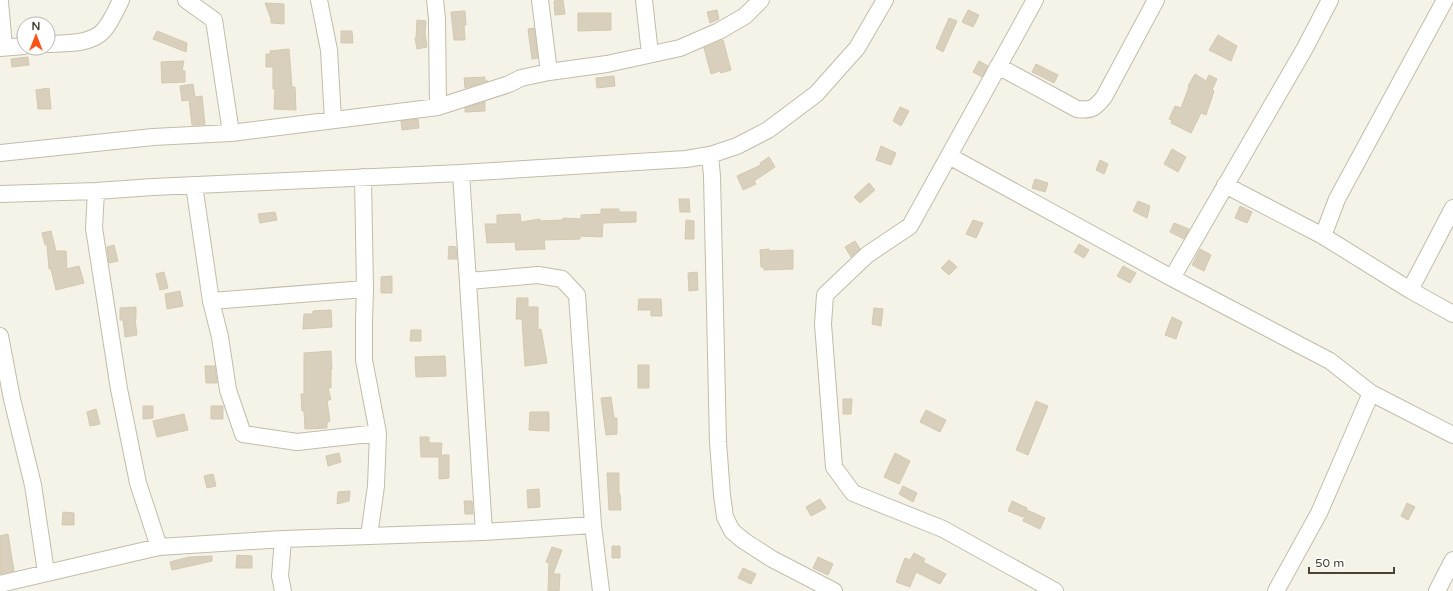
<svg xmlns="http://www.w3.org/2000/svg" width="1453" height="591" font-family="'Varela Round',sans-serif">
	<rect width="100%" height="100%" fill="#f5f2e8"/>
	<path fill="#d8d0bc" stroke="#d3c9ae" d="M563,0L565,14L555,15L554,1Z
		M265,3L284,4V24L271,23V19Z
		M717,10L719,19L710,23L707,12Z
		M968,10L979,15L973,27L962,22Z
		M465,11L466,25H464L465,40H454L451,12Z
		M578,13H611V30L578,31Z
		M949,18L957,21L943,52L936,48Z
		M417,20L426,21L425,32L427,47L417,49L415,38H416Z
		M534,28L538,58L532,59L528,29Z
		M157,31L187,43L186,52L153,39Z
		M341,31H352L353,43H341Z
		M1218,35L1237,46L1231,61L1209,50Z
		M723,40L731,70L721,73L720,71L711,74L704,48Z
		M289,49L292,87H295L296,110L274,109L275,89H273V67H266V54H270V51Z
		M28,57L29,65L12,67L11,59Z
		M184,61L182,71H185V82L162,83L161,62Z
		M979,61L988,66L982,77L973,72Z
		M1036,64L1058,75L1054,83L1032,72Z
		M1195,74L1206,81L1209,75L1217,79L1212,90L1214,91L1206,115L1201,113L1191,133L1171,123L1172,120L1169,119L1175,106L1181,108L1189,87L1188,86Z
		M614,76L615,86L597,88L596,78Z
		M485,77V81H488L465,88L464,78Z
		M193,84L195,97L202,96L205,125H192L189,100L182,101L180,86Z
		M49,88L51,109H38L36,90Z
		M485,102V111L465,112V108Z
		M900,107L909,111L901,126L893,121Z
		M418,119L419,128L402,130L401,121Z
		M881,146L896,153L891,165L876,160Z
		M1172,149L1186,157L1178,172L1164,164Z
		M769,157L775,167L754,181L756,184L743,190L737,176L761,165L760,163Z
		M1100,160L1108,164L1104,174L1096,170Z
		M1035,179L1048,183L1045,192L1032,188Z
		M869,183L875,190L860,203L854,197Z
		M679,199H689L690,212H680Z
		M1138,201L1150,206L1147,218L1133,211Z
		M1240,206L1252,212L1247,223L1235,218Z
		M601,209H619V212H636V222L603,223L602,237L580,236V239L544,240L545,249L516,250L515,242L487,243L485,224H497V215L520,214L521,222L540,219V221L563,220V218L581,219V215L601,214Z
		M275,212L277,220L260,223L258,214Z
		M686,220L694,221V239H685Z
		M973,220L983,223L976,238L966,234Z
		M1174,223L1189,229L1184,239L1170,232Z
		M51,231L56,251H66L67,269L79,266L84,283L56,290L51,269H49L47,245H45L42,233Z
		M855,241L860,249L851,257L845,247Z
		M1079,244L1089,250L1084,258L1074,252Z
		M114,245L118,261L109,263L107,247Z
		M449,246L456,247L457,259H448Z
		M769,249V251L793,250V269L764,270V267H761L760,250Z
		M1200,249L1211,255L1204,271L1192,265Z
		M949,260L957,267L949,275L941,268Z
		M1123,266L1136,273L1130,283L1117,276Z
		M164,272L168,288L160,290L156,274Z
		M697,272L698,290L689,291L688,273Z
		M392,276V293H381V277Z
		M180,291L183,306L167,309L165,294Z
		M517,298H528V307H538V330L541,329L547,363L525,366L522,319H516Z
		M639,299H661L662,316H651V310H638Z
		M136,307V319H135L137,335L125,337L123,320H120V308Z
		M874,308L883,309L881,326L872,324Z
		M331,310L332,327L303,329L304,314H313V311Z
		M1172,317L1182,322L1176,339L1165,335Z
		M411,330H421V341H410Z
		M331,351L332,369H331V388H328L331,399L327,401L330,421L327,422V428L305,429L304,411H302L301,394H304V353Z
		M445,356L446,376L416,377L415,357Z
		M638,365H649V388H638Z
		M205,366H215L217,383H206Z
		M611,397L614,418H617V434L606,435L601,398Z
		M843,399H852L851,414H843Z
		M1036,401L1048,406L1028,455L1016,450Z
		M143,406H153V418L143,419Z
		M211,406H223V419H211Z
		M96,409L100,424L90,426L87,412Z
		M926,410L946,420L940,432L920,422Z
		M530,412H549V431L529,430Z
		M184,414L188,430L157,437L153,421Z
		M420,437H429V443H442L441,455H449V478L439,479V457H421Z
		M339,453L341,462L328,466L326,456Z
		M895,453L910,461L899,484L884,477Z
		M607,473H619V494H620L621,510H609Z
		M213,474L216,486L207,488L204,476Z
		M903,486L917,493L913,502L899,494Z
		M539,489L540,507L528,508L527,490Z
		M350,491L349,501L337,504L338,492Z
		M820,499L826,508L811,516L806,507Z
		M464,501H472L473,514H465Z
		M1012,501L1027,508L1023,517L1008,511Z
		M1407,503L1415,507L1408,520L1401,516Z
		M1027,510L1045,518L1040,529L1023,521Z
		M63,512L74,513V525H62Z
		M8,534L14,571L0,574V536Z
		M612,546H620V558H612Z
		M552,547L562,550L553,574H560L559,591H548L549,563L546,562Z
		M914,553L925,559L923,562L946,574L940,584L916,572L910,587L896,582L905,558L910,560Z
		M237,555L252,556V568H236Z
		M212,556V561L172,570L170,562L189,557Z
		M818,557L833,564L828,575L813,568Z
		M743,568L756,574L751,584L738,578Z"/>
	<g fill="none" stroke-linecap="round" stroke-linejoin="round">
		<defs>
			<path id="minor" d="M186,0L214,20L231,133
				M319,0L329,50L333,120
				M435,0L437,19L438,107
				M540,0L549,72
				M644,0L650,54
				M1035,0L910,226L867,255L825,295L823,324L834,467L853,493L943,529L1055,591
				M0,2L4,47
				M48,44C66,43 91,45 104,30C111,22 116,10 121,0
				M0,48L24,46
				M998,66L1077,109C1092,111 1095,108 1104,97L1156,0
				M0,153L153,137L231,133L438,107L509,84L521,78L549,72L607,64L680,48L719,31L745,16L761,0
				M710,155L712,176L718,442L722,495L725,517L732,531L744,541L772,559L834,591
				M949,156L1172,278L1330,361L1371,393L1319,513L1276,591
				M461,173L484,532L593,525
				M363,177L365,289L364,321V360L378,433L376,486L369,536
				M194,185L211,301L220,337L228,390L243,434L297,442L378,433
				M1225,185L1323,236L1410,290L1453,314
				M96,191L94,228L119,389L138,483L159,547
				M0,194L96,191L153,187L461,173L686,159L710,155L737,146L768,130L816,94L857,48L885,0
				M1323,236L1337,199L1445,0
				M1172,278L1305,48L1330,0
				M469,281L538,275L562,279L577,295L593,525L601,591
				M1410,290L1453,208
				M211,301L365,289
				M0,336L12,399L33,485L46,572
				M1371,393L1453,435
				M283,539L280,576L283,591
				M0,584L159,547L283,539L484,532
				M1437,591L1453,560"/>
		</defs>
		<use href="#minor" stroke="#c2bca9" stroke-width="18"/>
		<use href="#minor" stroke="#fff" stroke-width="16"/>
	</g>
	<g transform="translate(36 36)"><circle r="19" fill="#ffffff" stroke="#b6b4ae"/>
	<path d="M0-3L7 15L0 10L-7 15Z" fill="#ff5015"/>
	<text y="-6" font-size="11" font-weight="bold" text-anchor="middle" fill="#494335">N</text>
	</g>
	<path d="M1309 567v6h85v-6" fill="none" stroke="#494335" stroke-width="2"/>
	<text x="1315" y="567" font-size="12" fill="#494335" stroke="#ffffff" stroke-width="3" paint-order="stroke">50 m</text>
</svg>
